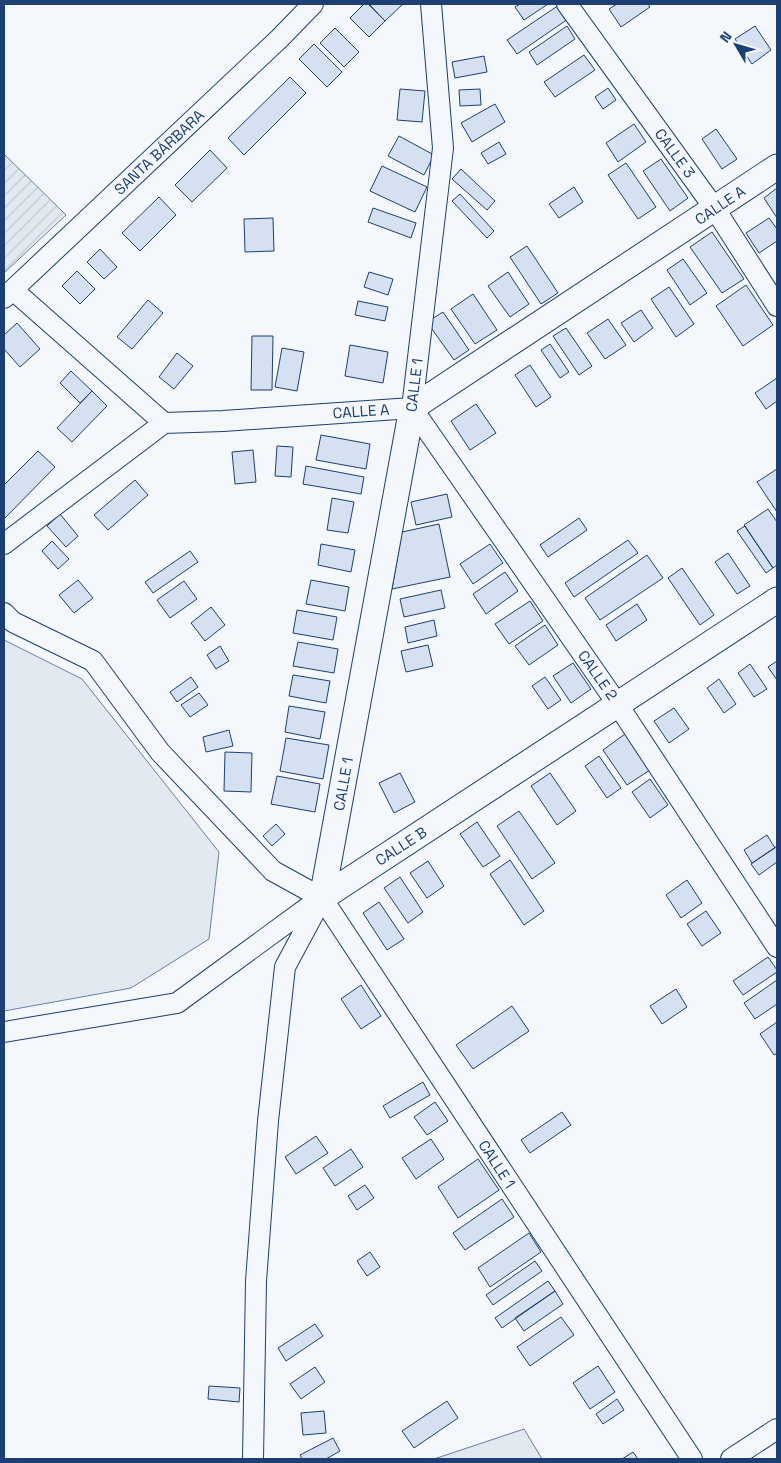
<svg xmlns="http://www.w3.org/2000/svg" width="781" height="1463" font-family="'Space Grotesk',sans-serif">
	<defs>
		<pattern id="garden-furrows" width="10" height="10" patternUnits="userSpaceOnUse" patternTransform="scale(1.25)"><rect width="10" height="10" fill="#e3e9f0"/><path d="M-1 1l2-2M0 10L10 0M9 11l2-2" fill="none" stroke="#c2c9d1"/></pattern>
	</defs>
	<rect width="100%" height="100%" fill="#f4f7fb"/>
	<path fill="#e3e9f0" stroke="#687fa3" d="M4,640L82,679L219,852L209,939L131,988L4,1011Z
		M524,1429L542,1459H434Z"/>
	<path fill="url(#garden-furrows)" stroke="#687fa3" d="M4,154L66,215L4,273Z"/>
	<path fill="#d5e0f0" stroke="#1d3f73" d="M364,4H368L385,21L369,37L350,18Z
		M369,4H403L385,21Z
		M520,4H548L524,20L515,7Z
		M617,4H648L650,7L621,27L609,9Z
		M559,5L568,19L517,54L507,40Z
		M567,26L575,39L537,65L529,52Z
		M755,26L771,50L752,64L735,39Z
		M335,28L359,52L344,67L320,43Z
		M314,44L342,72L327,87L299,59Z
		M584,55L595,70L555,97L544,82Z
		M484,56L487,72L455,78L452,62Z
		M290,77L306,93L244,155L228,138Z
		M608,88L616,100L603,109L595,97Z
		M400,89L425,91L422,122L397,120Z
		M480,89L481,105L460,106L459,90Z
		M495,104L505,122L472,142L461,123Z
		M634,124L646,142L618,162L606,143Z
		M716,129L737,159L722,169L702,139Z
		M399,136L434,155L424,175L388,156Z
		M499,142L506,154L488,164L481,153Z
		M210,150L227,168L192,202L175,185Z
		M661,159L688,198L670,211L643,171Z
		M626,163L656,207L638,219L608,175Z
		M382,166L427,187L415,212L370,191Z
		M461,169L495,201L487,210L452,179Z
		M574,187L583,202L559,218L549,204Z
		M777,188V218L764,198Z
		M460,194L494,231L487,238L452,201Z
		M159,197L176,215L140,251L122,233Z
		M373,208L416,223L411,238L368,222Z
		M273,218L274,251L245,252L244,219Z
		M769,218L777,229V241L759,253L746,233Z
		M712,232L744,279L722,293L690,247Z
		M527,246L558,293L541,304L510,257Z
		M100,249L117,267L104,279L87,262Z
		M683,259L707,293L690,305L667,270Z
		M77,271L95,289L80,304L62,286Z
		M369,272L393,279L388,295L364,287Z
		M508,272L529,304L510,317L488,286Z
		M746,285L773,325L743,346L716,306Z
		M669,287L694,324L676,337L651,299Z
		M473,294L497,330L475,344L451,309Z
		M148,300L163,313L132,349L117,337Z
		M358,301L388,307L385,321L355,315Z
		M641,310L653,328L634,342L621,323Z
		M443,312L469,350L454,360L427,322Z
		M608,319L626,345L605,359L587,333Z
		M17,323L40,349L20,367L4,349V335Z
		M566,328L592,366L579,375L553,336Z
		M252,336H273L272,390H251Z
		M550,344L569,372L560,378L541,350Z
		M350,345L388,352L383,383L345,376Z
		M282,348L304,352L297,391L275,387Z
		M177,353L193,366L174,389L159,377Z
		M530,365L551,397L536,407L515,375Z
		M71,371L92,391L80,403L60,383Z
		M777,378V401L766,409L755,393Z
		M92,391L107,406L72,442L57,428Z
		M476,404L496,433L470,450L451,421Z
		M321,435L370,444L366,469L316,460Z
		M277,446L293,447L291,477L275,476Z
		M253,450L256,482L235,484L232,452Z
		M38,451L55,467L4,519V485Z
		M306,466L364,477L361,494L303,484Z
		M777,469V512L757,482Z
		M135,480L148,495L108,530L94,515Z
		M447,494L452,517L416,525L411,502Z
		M332,498L354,502L348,533L327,530Z
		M768,509L777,522V565L773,568L744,525Z
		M60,514L78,536L66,547L47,526Z
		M579,518L587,530L548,557L540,545Z
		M439,524L450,577L392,589L402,532Z
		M745,526L773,568L766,573L737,531Z
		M628,540L638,553L574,597L565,583Z
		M52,541L69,559L58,569L42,551Z
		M321,544L355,550L351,572L318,565Z
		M490,544L503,563L473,584L460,564Z
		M190,551L198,562L153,593L145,582Z
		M728,553L750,586L737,594L715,562Z
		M647,555L663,578L600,620L585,598Z
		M682,568L714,615L700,625L668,578Z
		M505,572L518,591L486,614L473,594Z
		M78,580L93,598L74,613L59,595Z
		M311,580L349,587L345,611L306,604Z
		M184,581L197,599L170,618L157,600Z
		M441,590L445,608L404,617L400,599Z
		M530,601L543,621L509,644L495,624Z
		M637,604L647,620L616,641L606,625Z
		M211,607L225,625L205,641L191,623Z
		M297,610L337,617L333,640L293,633Z
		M434,620L437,636L408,643L405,627Z
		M545,625L558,645L529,665L515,646Z
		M298,642L338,649L334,673L293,666Z
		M428,645L433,666L406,672L401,651Z
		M220,646L229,661L216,669L207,655Z
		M777,661V680L768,667Z
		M573,663L591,689L571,703L553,676Z
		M750,664L767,689L754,697L738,673Z
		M293,675L330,681L326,703L289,696Z
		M191,677L198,687L177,702L170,692Z
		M545,677L561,700L548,709L532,686Z
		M719,679L736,704L724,713L707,688Z
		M199,693L208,705L190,717L181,705Z
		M289,706L325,712L320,739L285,732Z
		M674,708L689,729L669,743L654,721Z
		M229,730L233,746L206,752L203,737Z
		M625,734L650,770L627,785L603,750Z
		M286,738L329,745L323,779L280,771Z
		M225,752L252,753L251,792L224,791Z
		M599,756L621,788L607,798L585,766Z
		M400,773L415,802L394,813L379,783Z
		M550,773L576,811L557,825L531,786Z
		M277,776L320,784L315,812L271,804Z
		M650,779L668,805L650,818L632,792Z
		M519,811L555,863L532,879L497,826Z
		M477,822L500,856L483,867L460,834Z
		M276,824L285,834L272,846L263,836Z
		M767,835L775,848L752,863L744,850Z
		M777,846V862L759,875L751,864Z
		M510,860L544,911L524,925L490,874Z
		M428,861L444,886L427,898L410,873Z
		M400,877L423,912L408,923L384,888Z
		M687,880L702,903L681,918L666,895Z
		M379,902L404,939L387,950L363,913Z
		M706,911L721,933L702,946L687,924Z
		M768,957L777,970V972L743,995L733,981Z
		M777,980V1004L755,1019L744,1003Z
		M361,985L381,1016L361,1029L341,999Z
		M676,989L687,1007L662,1024L650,1006Z
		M512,1006L529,1031L473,1069L456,1045Z
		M777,1022V1053L774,1055L760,1034Z
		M423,1082L430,1095L390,1118L383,1106Z
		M435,1102L448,1121L427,1135L414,1117Z
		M562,1112L571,1125L530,1153L521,1140Z
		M316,1136L328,1153L296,1174L285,1157Z
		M431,1139L444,1159L416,1179L402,1158Z
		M351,1149L363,1167L335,1186L323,1168Z
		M478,1159L499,1190L458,1218L438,1187Z
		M365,1185L374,1198L357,1210L348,1196Z
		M502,1199L514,1217L465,1250L453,1233Z
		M529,1233L541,1252L490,1287L478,1268Z
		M370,1252L380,1267L367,1276L357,1261Z
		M535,1261L542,1271L493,1305L486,1295Z
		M548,1281L555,1291L502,1328L495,1318Z
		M555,1291L563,1304L524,1331L515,1318Z
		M561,1317L574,1335L530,1366L517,1347Z
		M315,1324L323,1336L286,1361L278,1348Z
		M598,1366L615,1392L590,1409L573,1383Z
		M315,1367L325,1382L301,1399L290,1384Z
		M209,1386L240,1388L239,1402L208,1399Z
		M617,1399L624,1410L603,1424L596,1414Z
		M447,1401L458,1418L414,1448L402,1431Z
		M324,1411L326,1433L303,1435L301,1413Z
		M333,1438L340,1451L326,1459H302L300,1455Z
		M633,1452L638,1459H622Z"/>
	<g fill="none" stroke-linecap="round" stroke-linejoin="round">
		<defs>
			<path id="minor" d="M567,4L715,209L777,306
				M13,290L164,423
				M4,298L280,38L313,4
				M412,408L618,705L777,947
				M412,408L443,148L431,4
				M4,544L164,423L223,421L412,408
				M4,613L13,622L93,661L160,752L273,871L322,898L692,1459
				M4,1032L177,1003L318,900
				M253,1459L256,1281L268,1121L285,967L322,898
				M731,1459L777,1429"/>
			<path id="tertiary" d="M322,898L412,408L777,167
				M322,898L777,600"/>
		</defs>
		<use href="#minor" stroke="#1d3f73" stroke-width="22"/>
		<use href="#tertiary" stroke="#1d3f73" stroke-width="27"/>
		<use href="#minor" stroke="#f4f7fb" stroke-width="20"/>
		<use href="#tertiary" stroke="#f4f7fb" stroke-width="25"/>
	</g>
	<g text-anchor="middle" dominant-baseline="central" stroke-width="4" stroke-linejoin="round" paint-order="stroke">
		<g font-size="15" fill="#1d3f73" stroke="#f4f7fb">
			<text transform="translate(159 152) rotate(-43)">SANTA BÁRBARA</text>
			<text transform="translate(675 153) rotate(54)">CALLE 3</text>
			<text transform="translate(720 205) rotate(-34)">CALLE A</text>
			<text transform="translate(414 385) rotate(-83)">CALLE 1</text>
			<text transform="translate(361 411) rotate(-4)">CALLE A</text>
			<text transform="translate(598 675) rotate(55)">CALLE 2</text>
			<text transform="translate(343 784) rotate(-80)">CALLE 1</text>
			<text transform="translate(401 846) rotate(-33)">CALLE B</text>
			<text transform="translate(497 1164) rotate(57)">CALLE 1</text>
		</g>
	</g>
	<rect width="781" height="1463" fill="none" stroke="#1d3f73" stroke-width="10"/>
	<g transform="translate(736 45) rotate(308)" stroke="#f4f7fb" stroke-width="4" paint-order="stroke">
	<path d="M0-4L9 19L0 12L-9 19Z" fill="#1d3f73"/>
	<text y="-8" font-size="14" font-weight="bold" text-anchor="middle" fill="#1d3f73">N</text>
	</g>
</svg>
